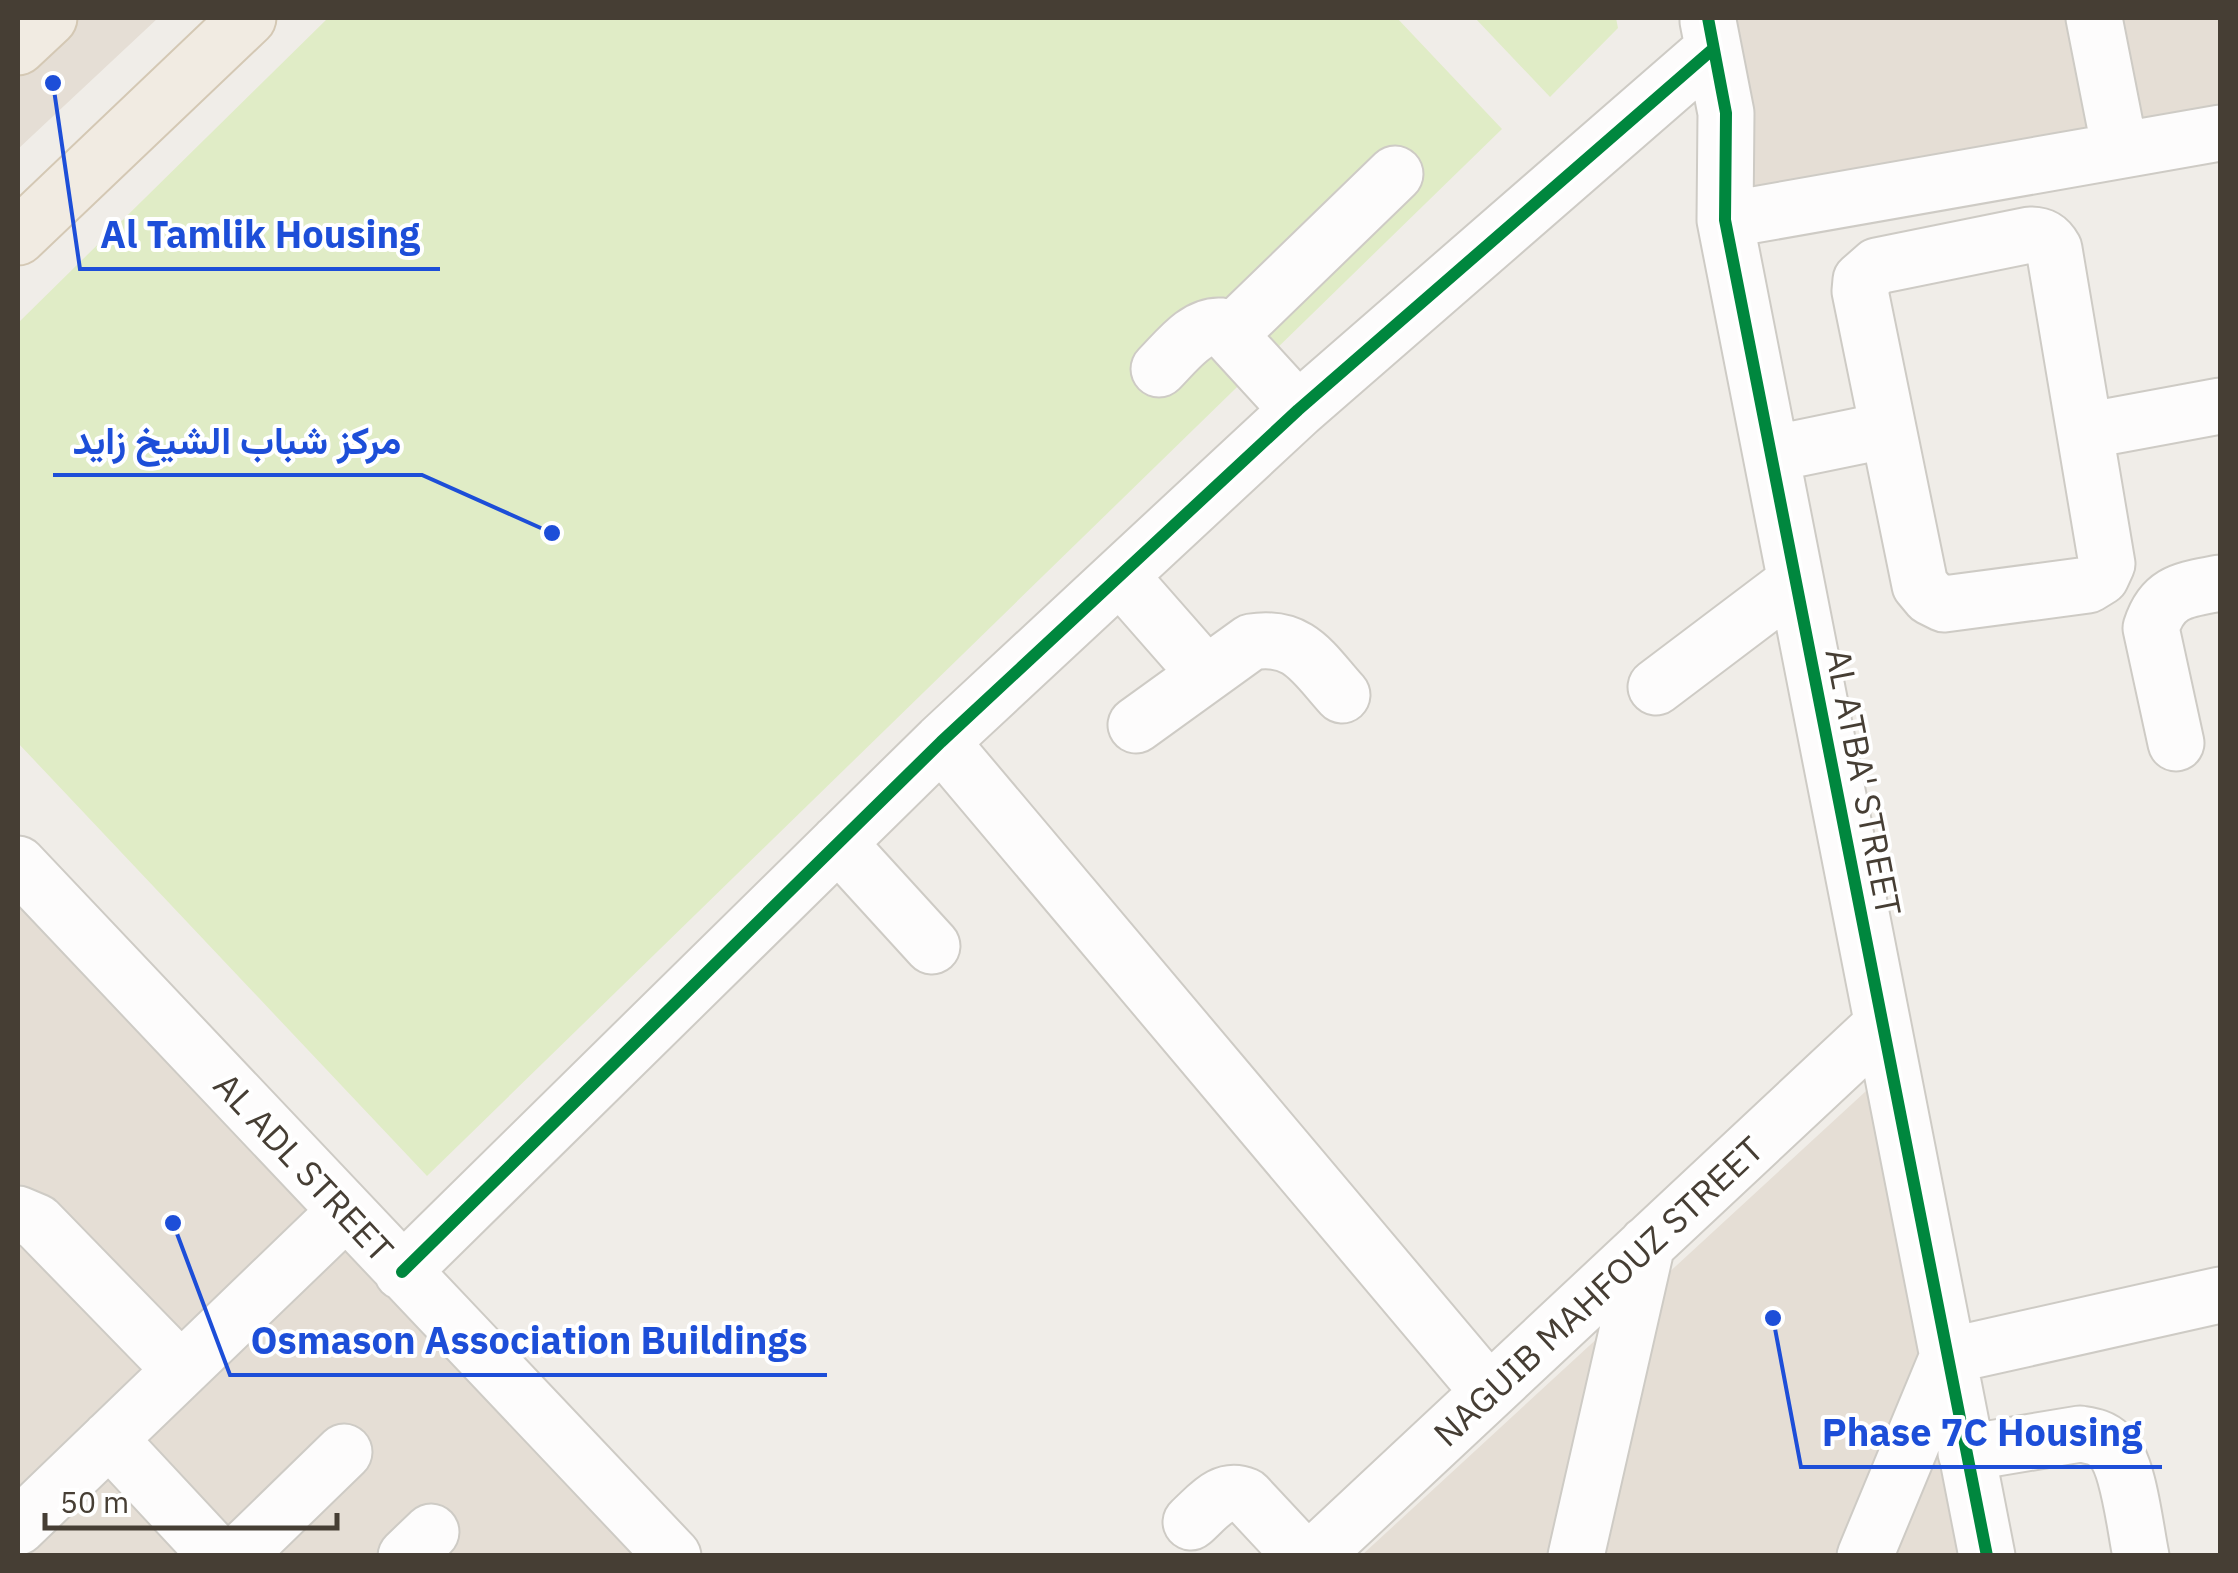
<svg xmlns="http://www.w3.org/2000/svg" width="2238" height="1573" font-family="'IBM Plex Sans',Vazirmatn,sans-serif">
	<rect width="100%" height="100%" fill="#f0ede8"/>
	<path fill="#e5ded5" d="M18,18H158L18,149Z
		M1712,18H2220V131L1727,217Z
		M18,890L640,1555H18Z
		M1878,1080L1973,1555H1362Z"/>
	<path fill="#e0ecc6" d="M328,18H1397L1502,129L427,1176L18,743V323Z
		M1475,18H1616L1618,28L1550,97Z"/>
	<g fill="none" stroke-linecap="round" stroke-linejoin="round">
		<defs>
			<path id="minor" d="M2094,18L2120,150
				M1708,21L1726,113L1725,220L1987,1556
				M1725,220L2220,133
				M2030,235C2042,235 2048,238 2054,249L2107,564L2101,577L2088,585L1944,604L1930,597L1920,585L1860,291L1861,280L1877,266Z
				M1231,333L1395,174
				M1159,369C1176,352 1196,324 1221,326L1298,410
				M2085,431L2220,406
				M1771,454L1888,430
				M1120,576L1206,674
				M1656,687L1795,582
				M1136,725L1251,642C1299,634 1313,663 1342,695
				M941,742L1489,1392
				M2176,743L2151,628C2163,590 2185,590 2220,583
				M838,843L932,946
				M18,864L673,1556
				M18,1214L37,1222L181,1370
				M402,1272L941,742L1298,410L1713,49
				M109,1439L218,1556
				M1966,1453L2080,1434C2092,1436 2101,1437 2110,1446C2129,1464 2135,1528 2141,1556
				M1191,1522C1208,1507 1222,1486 1246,1496L1302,1556
				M18,1527L346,1211
				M237,1556L344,1452
				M406,1556L431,1532
				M1314,1556L1882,1025
				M1576,1556L1647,1244
				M1865,1556L1948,1356L2220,1295"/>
			<path id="major" d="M18,47L49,18
				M18,237L248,18"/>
		</defs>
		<use href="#minor" stroke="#cecbc5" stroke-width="59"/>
		<use href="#major" stroke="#d4c8b4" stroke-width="59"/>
		<use href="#minor" stroke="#fdfcfc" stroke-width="55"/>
		<use href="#major" stroke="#f1ebe2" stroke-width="55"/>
		<defs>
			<path id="cycleway" d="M1708,18L1726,113L1725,220L1987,1556
				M402,1272L941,742L1298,410L1713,49"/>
		</defs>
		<use href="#cycleway" stroke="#fff" stroke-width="19"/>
		<use href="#cycleway" stroke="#00873e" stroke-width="12"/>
	</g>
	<g text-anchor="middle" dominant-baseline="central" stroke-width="8" stroke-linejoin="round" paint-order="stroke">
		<g font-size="35" fill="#463e34" stroke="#fff">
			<text transform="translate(1864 782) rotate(79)">AL ATBA' STREET</text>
			<text transform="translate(304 1167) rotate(47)">AL ADL STREET</text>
			<text transform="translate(1598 1291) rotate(-43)">NAGUIB MAHFOUZ STREET</text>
		</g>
	</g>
	<path fill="none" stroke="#1d4ed8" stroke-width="4" d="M53 83L80 269H440M552 533L422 475H53M173 1223L230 1375H827M1773 1318L1801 1467H2162"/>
	<g fill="#1d4ed8" stroke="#fff" stroke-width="4">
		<circle cx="53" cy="83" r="10"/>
		<circle cx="552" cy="533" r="10"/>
		<circle cx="173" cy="1223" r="10"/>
		<circle cx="1773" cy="1318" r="10"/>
	</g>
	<g font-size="38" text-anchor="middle" font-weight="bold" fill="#1d4ed8" stroke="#fff" stroke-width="8" stroke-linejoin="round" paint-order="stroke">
		<text x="260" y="248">Al Tamlik Housing</text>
		<text x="237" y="454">مركز شباب الشيخ زايد</text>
		<text x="529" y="1354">Osmason Association Buildings</text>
		<text x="1982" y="1446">Phase 7C Housing</text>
	</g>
	<rect width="2238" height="1573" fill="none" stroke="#463e34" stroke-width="40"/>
	<path d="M45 1513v15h292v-15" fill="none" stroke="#463e34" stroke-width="5"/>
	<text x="60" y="1513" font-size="30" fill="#463e34" stroke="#ffffff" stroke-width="8" paint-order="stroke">50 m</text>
</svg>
